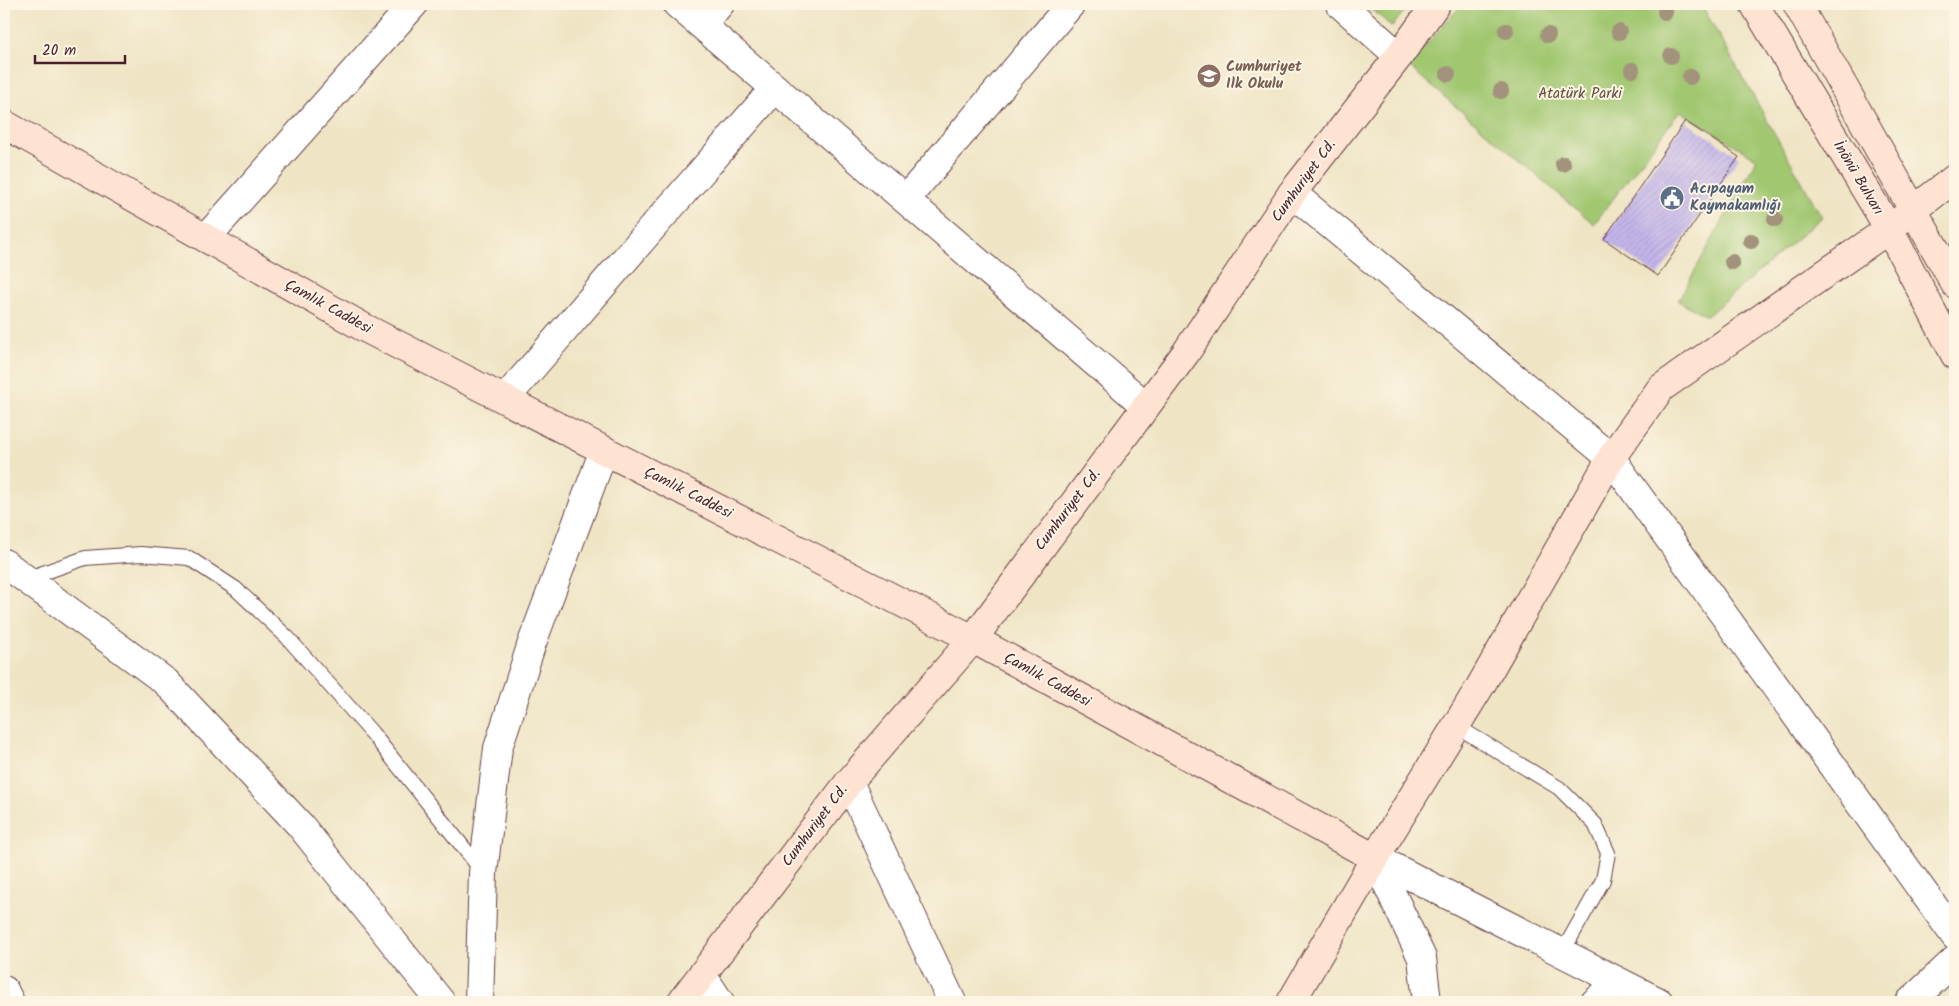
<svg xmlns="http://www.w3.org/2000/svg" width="1959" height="1006" font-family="Kalam,sans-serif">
	<defs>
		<pattern id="building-hatch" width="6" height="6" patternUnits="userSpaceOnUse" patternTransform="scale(1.25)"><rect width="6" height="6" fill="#c4b6eb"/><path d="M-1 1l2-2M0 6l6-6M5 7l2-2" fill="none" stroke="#aa9cca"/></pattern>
	</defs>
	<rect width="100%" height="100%" fill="#fcf5e5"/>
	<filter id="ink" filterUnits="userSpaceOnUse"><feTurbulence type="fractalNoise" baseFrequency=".02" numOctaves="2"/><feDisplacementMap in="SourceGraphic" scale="10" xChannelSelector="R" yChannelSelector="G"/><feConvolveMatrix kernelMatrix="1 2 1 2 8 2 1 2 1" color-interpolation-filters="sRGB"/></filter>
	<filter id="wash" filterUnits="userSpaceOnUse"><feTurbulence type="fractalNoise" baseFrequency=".0096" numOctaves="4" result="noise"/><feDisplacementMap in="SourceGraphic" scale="20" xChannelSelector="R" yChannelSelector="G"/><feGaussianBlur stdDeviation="1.12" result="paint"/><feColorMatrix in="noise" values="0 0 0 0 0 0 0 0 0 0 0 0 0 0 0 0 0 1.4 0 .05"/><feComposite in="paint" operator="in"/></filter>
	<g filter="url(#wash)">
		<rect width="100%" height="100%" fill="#efe4c4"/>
		<path fill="#a1c771" stroke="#76734e" d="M1366,4H1410L1392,27Z
			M1462,4H1701L1822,217L1707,316L1678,301L1757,159L1680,111L1594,224L1408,66Z"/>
		<g id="blocks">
			<path fill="url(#building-hatch)" d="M1685,121L1739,157L1658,276L1604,239Z"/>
		</g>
	</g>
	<g filter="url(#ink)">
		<use href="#blocks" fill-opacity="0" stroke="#633d42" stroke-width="1"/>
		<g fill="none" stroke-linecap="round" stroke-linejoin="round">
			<defs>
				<path id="lane" d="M26,579L85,558L141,554L189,558L236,589L287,637L372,733L483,872
					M1456,726L1559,788L1595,824L1608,853L1603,880L1562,953"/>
				<path id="street" d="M677,4L1146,406
					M1340,4L1399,56
					M702,25L720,4
					M1292,193L1611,458L1955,936
					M906,199L1071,4
					M206,238L414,4
					M505,399L652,228L775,88
					M4,563L166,682L300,825L441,1002
					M849,782L952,1002
					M1375,858L1659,1002
					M1375,858L1422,958L1427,1002
					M702,975L720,1002
					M4,990L10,1002
					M479,1002L483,873L498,748L532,643L604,450
					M1595,1002L1619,982
					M1910,1002L1955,960"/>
				<path id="secondary" d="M1754,4L1889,229L1955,355
					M1797,4L1955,284
					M4,124L363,327L973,639L1375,858
					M681,1002L849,782L973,639L1185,354L1292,193L1399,56L1436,4
					M1291,1002L1375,858L1481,685L1611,458L1661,388L1889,229L1955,178"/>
			</defs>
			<use href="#lane" stroke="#633d42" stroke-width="16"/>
			<use href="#street" stroke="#633d42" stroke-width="30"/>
			<use href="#secondary" stroke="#633d42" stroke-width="30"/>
			<use href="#lane" stroke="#fff" stroke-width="14"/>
			<use href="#street" stroke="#fff" stroke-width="28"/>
			<use href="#secondary" stroke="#fee3d2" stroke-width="28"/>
		</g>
		<g fill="#a3937b">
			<circle cx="1665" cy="12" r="8"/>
			<circle cx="1506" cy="31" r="8"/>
			<circle cx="1619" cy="32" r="8"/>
			<circle cx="1548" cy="35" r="8"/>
			<circle cx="1671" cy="56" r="8"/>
			<circle cx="1632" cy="70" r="8"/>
			<circle cx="1448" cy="74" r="8"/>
			<circle cx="1690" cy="77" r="8"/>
			<circle cx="1501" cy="91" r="8"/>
			<circle cx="1563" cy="164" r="8"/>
			<circle cx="1775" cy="219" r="8"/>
			<circle cx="1751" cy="241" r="8"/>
			<circle cx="1732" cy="262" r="8"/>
		</g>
	</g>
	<defs>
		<symbol id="school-disc" viewBox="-11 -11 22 22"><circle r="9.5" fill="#8d6e63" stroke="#fcf5e5"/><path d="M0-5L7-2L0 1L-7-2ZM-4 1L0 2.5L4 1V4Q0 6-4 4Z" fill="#fff"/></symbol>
		<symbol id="civic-disc" viewBox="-11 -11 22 22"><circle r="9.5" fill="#5c6f8a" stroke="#fcf5e5"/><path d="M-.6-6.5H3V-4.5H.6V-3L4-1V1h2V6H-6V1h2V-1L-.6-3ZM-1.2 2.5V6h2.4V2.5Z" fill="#fff"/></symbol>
	</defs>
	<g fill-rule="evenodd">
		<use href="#school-disc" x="1195" y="62" width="28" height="28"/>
		<use href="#civic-disc" x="1658" y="184" width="28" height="28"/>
	</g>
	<g text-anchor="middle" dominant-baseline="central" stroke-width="4" stroke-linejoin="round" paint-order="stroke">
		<g font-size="15" font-weight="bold" fill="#785e54" stroke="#fcf5e5" text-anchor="start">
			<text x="1226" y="67">Cumhuriyet<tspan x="1226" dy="17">Ilk Okulu</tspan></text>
		</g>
		<g font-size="15" fill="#645140" stroke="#fcf5e5">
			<text x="1580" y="94">Atatürk Parki</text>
		</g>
		<g font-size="15" fill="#4a1f2b" stroke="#fcf5e5">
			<text transform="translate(1858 178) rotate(59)">İnönü Bulvarı</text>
			<text transform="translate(1304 181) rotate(-54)">Cumhuriyet Cd.</text>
			<text transform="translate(328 307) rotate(29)">Çamlık Caddesi</text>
			<text transform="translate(688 493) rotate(27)">Çamlık Caddesi</text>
			<text transform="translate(1068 510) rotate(-53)">Cumhuriyet Cd.</text>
			<text transform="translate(1047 680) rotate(29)">Çamlık Caddesi</text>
			<text transform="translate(815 826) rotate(-53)">Cumhuriyet Cd.</text>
		</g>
		<g font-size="15" font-weight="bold" fill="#4e5e75" stroke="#fcf5e5" text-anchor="start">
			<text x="1690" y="189">Acıpayam<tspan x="1690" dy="17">Kaymakamlığı</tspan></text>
		</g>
	</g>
	<rect width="1959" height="1006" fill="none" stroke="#fcf5e5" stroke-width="20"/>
	<path d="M35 55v8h90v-8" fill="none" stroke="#4a1f2b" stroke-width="2.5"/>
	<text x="42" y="55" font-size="15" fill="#4a1f2b" stroke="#fcf5e5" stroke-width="4" paint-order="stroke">20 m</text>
</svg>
